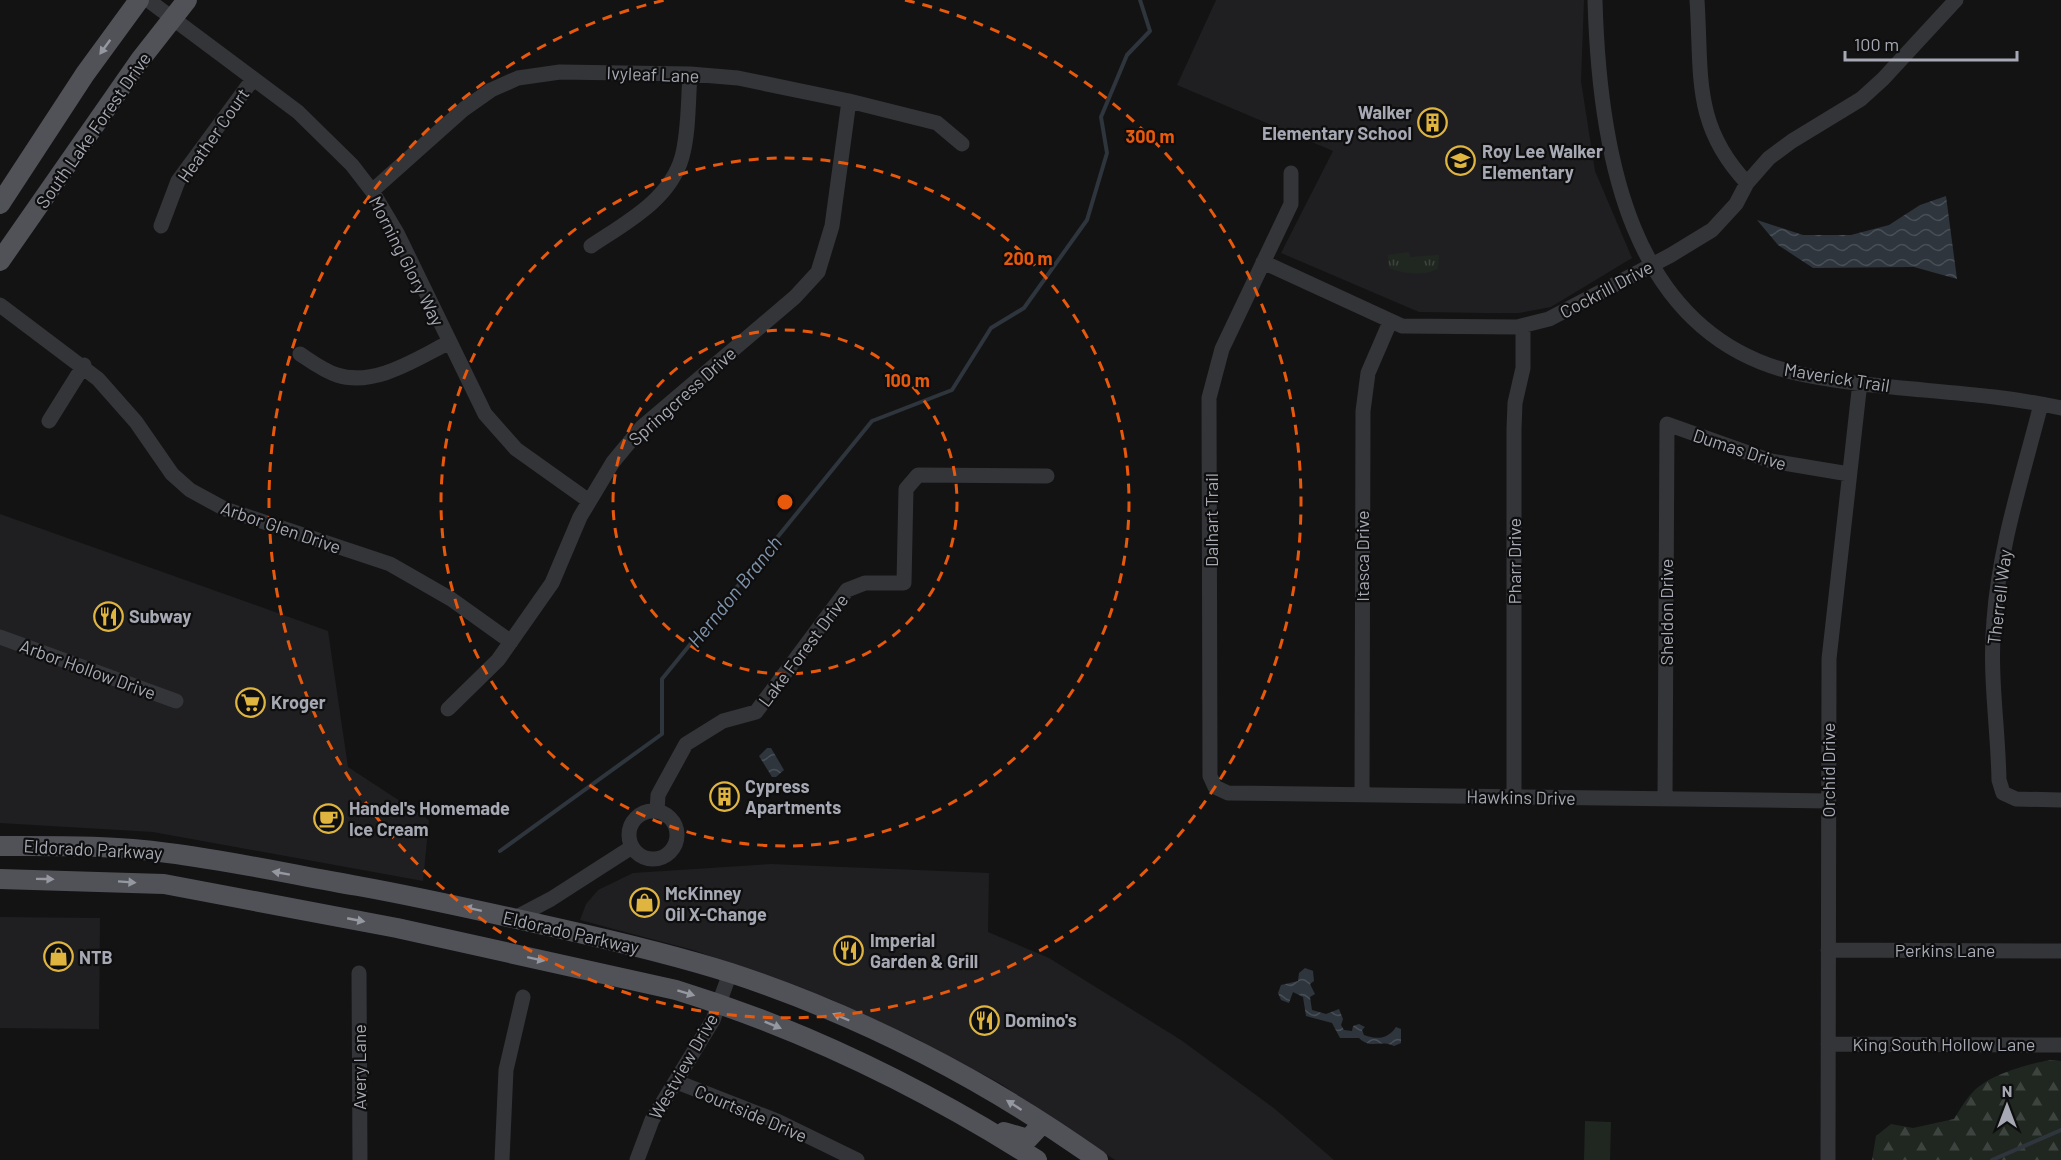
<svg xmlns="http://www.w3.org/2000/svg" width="2061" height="1160" font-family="Barlow,sans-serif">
	<defs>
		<pattern id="forest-firs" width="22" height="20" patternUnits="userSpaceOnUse" patternTransform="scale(1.5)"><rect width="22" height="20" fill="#202721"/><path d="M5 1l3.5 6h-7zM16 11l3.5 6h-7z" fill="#3d443f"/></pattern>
		<pattern id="park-tufts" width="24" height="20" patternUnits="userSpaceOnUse" patternTransform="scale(1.5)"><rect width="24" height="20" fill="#202721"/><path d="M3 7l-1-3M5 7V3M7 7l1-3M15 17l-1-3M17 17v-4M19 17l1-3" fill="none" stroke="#3d443f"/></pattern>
		<pattern id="water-waves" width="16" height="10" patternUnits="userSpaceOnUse" patternTransform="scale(1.5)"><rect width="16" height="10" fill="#2e353c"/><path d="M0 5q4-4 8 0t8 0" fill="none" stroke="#494f56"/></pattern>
	</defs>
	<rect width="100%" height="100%" fill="#131314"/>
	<path fill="#1f1f21" d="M1216,0H1584L1581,81L1595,171L1632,258L1551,307L1519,313H1483L1419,312L1281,253L1333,151L1177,85Z
		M0,514L328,631L348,767L429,820L423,881L153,832L0,823Z
		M771,864L989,873L988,932L1049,958L1181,1040L1275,1109L1334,1160H1115L1001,1084L915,1038L830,999L693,950L580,920L586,904L598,890L633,873Z
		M0,917L100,918L99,1029L0,1028Z"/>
	<path fill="#202721" d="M1585,1121L1611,1122L1610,1160H1584Z"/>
	<path fill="url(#forest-firs)" d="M2050,1060L2061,1061V1160H1872L1876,1136L1891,1124L1913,1128L1954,1119C1960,1110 1965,1100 1973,1092C1988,1075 2028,1064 2050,1060Z"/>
	<path fill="url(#park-tufts)" d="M1409,252L1410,257L1439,255L1438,269C1422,276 1405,274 1389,268L1388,255Z"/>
	<path fill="url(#water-waves)" d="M1946,196L1957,279L1914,267L1813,268L1778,245L1757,220L1803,235H1851L1889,225L1920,205Z
		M767,748H771L784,770L776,777H772L759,756Z
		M1305,968L1313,971L1314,981L1310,984L1315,994L1310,997L1312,1010L1326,1014L1339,1009L1343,1019L1341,1025L1344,1030L1352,1031L1353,1026L1359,1024L1365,1027L1362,1030L1364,1035C1377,1040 1388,1039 1396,1027L1401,1029V1043L1394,1046C1380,1039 1371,1050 1359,1038H1340L1332,1023L1306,1016L1303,997L1293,992L1289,1003L1281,1000L1278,993L1281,985L1298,981L1299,973Z"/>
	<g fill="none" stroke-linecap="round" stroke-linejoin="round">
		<path stroke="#2e353c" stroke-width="4" d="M500,851L662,734V679L872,421L952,390L991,328L1024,308L1087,220L1107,153L1101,117L1127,55L1150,31L1140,0
			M1992,1160L2061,1130"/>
		<path stroke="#343539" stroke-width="15" d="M148,0L298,112L352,165L372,191L397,233L485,414L516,449L589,501
			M1595,0C1599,147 1627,337 1800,374C1886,392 1975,389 2061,408
			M1697,0C1702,74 1692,125 1747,183
			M1291,173V204L1222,349L1209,398L1210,776L1215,787L1228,793L1828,801
			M372,191L464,109L491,90L518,78L560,72L690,74L738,78L849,101L937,123L962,144
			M161,226L178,181L253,79
			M591,246C625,223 670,200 682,157C689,131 688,101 690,74
			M1263,262L1402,326L1517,327L1549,319L1671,255L1712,230L1736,204L1747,183L1769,158L1792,141L1861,99L1883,79L1956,0
			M0,305L98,379L136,422L172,474L190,490L225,509L390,564L451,599L511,642
			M300,354C312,362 324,371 337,375C375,387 416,359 448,343
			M2041,404C2023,475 1999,547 1994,620C1989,674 1998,726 1999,780L2003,793L2016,799L2061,800
			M49,421L84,365
			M0,637L176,701
			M448,709L498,660L552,583L580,517L613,462L642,427L795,297L818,272L832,226L849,101
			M1362,795L1363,411L1368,373L1390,322
			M1514,798V429L1515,403L1523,368V326
			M1665,799L1667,424L1771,461L1849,474
			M629 835a24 24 0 1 1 48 0a24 24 0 1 1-48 0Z
			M657,811L658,795L686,744L723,721L756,712L847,590L865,583H904L906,489L918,475L1047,476
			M515,918L551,899L632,847
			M1828,950L2061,951
			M359,973L360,1160
			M1828,1044L2061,1045
			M677,1082L777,1121L857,1160
			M502,1160L506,1070L523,997
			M637,1160L652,1120L713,1020L730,973
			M1828,1160L1829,659L1860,382"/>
		<path stroke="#515258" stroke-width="20" d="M0,204L85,74L139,0
			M0,261L140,60L187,0
			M0,846C56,846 113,845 168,853C232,861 295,875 358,886C424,898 491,913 557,928C615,941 674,955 731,973C861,1016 987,1081 1098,1160
			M0,879L164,884L397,928L676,990C803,1029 925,1089 1037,1160
			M1004,1132L1028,1139L1043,1123"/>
	</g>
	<defs><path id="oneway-solid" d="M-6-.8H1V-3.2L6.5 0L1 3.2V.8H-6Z" transform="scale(1.5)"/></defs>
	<g fill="#9598a1">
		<use href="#oneway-solid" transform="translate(105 47) rotate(126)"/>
		<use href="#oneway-solid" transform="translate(281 873) rotate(-170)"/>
		<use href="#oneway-solid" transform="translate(45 879) rotate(1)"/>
		<use href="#oneway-solid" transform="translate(127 882) rotate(4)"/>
		<use href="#oneway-solid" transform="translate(473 909) rotate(-168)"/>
		<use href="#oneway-solid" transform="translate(356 920) rotate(11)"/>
		<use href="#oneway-solid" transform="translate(536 959) rotate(12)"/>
		<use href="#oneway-solid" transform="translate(686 993) rotate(17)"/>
		<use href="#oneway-solid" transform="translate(841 1017) rotate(-157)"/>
		<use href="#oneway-solid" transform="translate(773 1025) rotate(22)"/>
		<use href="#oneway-solid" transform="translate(1014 1105) rotate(-147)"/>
	</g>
	<g fill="none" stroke="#e8590c" stroke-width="3" stroke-dasharray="10 8">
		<circle cx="785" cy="502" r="172"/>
		<circle cx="785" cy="502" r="344"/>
		<path d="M905 0A516 516 0 1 1 665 0"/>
	</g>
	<defs>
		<symbol id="building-ring" viewBox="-11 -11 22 22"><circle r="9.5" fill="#0e0e0f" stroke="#dfb540" stroke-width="1.5"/><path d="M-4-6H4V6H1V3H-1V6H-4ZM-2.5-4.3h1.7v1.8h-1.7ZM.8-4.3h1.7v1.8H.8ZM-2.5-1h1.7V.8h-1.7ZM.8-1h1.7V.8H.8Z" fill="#dfb540"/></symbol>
		<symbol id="school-ring" viewBox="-11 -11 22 22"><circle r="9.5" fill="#0e0e0f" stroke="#dfb540" stroke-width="1.5"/><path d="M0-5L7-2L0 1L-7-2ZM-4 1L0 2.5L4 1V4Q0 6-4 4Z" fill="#dfb540"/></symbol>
		<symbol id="restaurant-ring" viewBox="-11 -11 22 22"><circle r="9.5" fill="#0e0e0f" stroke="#dfb540" stroke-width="1.5"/><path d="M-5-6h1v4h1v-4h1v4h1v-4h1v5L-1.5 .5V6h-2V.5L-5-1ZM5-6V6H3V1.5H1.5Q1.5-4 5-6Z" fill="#dfb540"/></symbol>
		<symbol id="supermarket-ring" viewBox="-11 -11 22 22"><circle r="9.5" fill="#0e0e0f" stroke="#dfb540" stroke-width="1.5"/><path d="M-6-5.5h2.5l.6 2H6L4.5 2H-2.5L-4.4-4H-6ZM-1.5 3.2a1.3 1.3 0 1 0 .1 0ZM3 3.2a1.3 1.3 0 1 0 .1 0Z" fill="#dfb540"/></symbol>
		<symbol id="cafe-ring" viewBox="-11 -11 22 22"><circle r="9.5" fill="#0e0e0f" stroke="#dfb540" stroke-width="1.5"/><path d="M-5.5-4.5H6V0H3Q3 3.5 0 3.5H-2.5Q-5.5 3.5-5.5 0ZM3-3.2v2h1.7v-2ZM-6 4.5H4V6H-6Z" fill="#dfb540"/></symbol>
		<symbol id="shop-ring" viewBox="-11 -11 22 22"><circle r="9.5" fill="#0e0e0f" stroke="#dfb540" stroke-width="1.5"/><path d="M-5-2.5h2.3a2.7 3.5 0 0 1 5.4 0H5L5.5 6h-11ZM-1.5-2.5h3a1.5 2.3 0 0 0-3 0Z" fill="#dfb540"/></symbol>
	</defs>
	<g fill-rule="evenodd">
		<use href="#building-ring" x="1416" y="106" width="33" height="33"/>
		<use href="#school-ring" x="1444" y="144" width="33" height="33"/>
		<use href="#restaurant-ring" x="92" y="600" width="33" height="33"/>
		<use href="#supermarket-ring" x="234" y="686" width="33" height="33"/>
		<use href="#building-ring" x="708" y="780" width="33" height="33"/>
		<use href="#cafe-ring" x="312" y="802" width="33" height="33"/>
		<use href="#shop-ring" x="628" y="886" width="33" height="33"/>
		<use href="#restaurant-ring" x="832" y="934" width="33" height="33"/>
		<use href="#shop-ring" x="42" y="940" width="33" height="33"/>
		<use href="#restaurant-ring" x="968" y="1004" width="33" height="33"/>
	</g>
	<g text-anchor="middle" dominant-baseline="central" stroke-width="4.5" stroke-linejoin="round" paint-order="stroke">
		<g font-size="18" fill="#a6a9b3" stroke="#0e0e0f">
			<text transform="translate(653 74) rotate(2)">Ivyleaf Lane</text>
			<text transform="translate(93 130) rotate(-55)">South Lake Forest Drive</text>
			<text transform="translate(213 135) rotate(-55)">Heather Court</text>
			<text transform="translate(407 261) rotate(63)">Morning Glory Way</text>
			<text transform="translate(1606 289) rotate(-28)">Cockrill Drive</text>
			<text transform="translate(1837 377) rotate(9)">Maverick Trail</text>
			<text transform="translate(682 396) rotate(-42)">Springcress Drive</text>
			<text transform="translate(1740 449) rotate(18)">Dumas Drive</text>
			<text transform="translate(1211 520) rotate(-90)">Dalhart Trail</text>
			<text transform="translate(281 527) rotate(19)">Arbor Glen Drive</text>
			<text transform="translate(1362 556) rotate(-90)">Itasca Drive</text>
			<text transform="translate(1514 561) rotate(-90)">Pharr Drive</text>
			<text transform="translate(1999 597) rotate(-83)">Therrell Way</text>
			<text transform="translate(1666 612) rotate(-90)">Sheldon Drive</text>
			<text transform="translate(803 650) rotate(-53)">Lake Forest Drive</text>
			<text transform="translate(88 669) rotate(20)">Arbor Hollow Drive</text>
			<text transform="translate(1828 770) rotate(-90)">Orchid Drive</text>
			<text transform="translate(1521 797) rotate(1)">Hawkins Drive</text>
			<text transform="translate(93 849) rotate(3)">Eldorado Parkway</text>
			<text transform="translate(571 932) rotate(13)">Eldorado Parkway</text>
			<text x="1945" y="950">Perkins Lane</text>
			<text x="1944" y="1044">King South Hollow Lane</text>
			<text transform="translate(683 1066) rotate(-60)">Westview Drive</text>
			<text transform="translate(359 1067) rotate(-90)">Avery Lane</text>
			<text transform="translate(751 1113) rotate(23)">Courtside Drive</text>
		</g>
		<g font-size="18" font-weight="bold" fill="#a6a9b3" stroke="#0e0e0f" text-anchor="start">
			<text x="1412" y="112" text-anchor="end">Walker<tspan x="1412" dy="21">Elementary School</tspan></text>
			<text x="1482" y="151">Roy Lee Walker<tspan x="1482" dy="21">Elementary</tspan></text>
			<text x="129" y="616">Subway</text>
			<text x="271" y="702">Kroger</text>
			<text x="745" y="786">Cypress<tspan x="745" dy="21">Apartments</tspan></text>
			<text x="349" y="808">Handel's Homemade<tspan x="349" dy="21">Ice Cream</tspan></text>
			<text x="665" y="893">McKinney<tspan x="665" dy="21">Oil X-Change</tspan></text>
			<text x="870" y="940">Imperial<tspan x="870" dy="21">Garden &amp; Grill</tspan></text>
			<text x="79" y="957">NTB</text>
			<text x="1005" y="1020">Domino's</text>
		</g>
		<g font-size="20" font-style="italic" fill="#8094ac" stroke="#0e0e0f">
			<text transform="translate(734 591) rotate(-51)">Herndon Branch</text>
		</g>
	</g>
	<circle cx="785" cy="502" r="9" fill="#e8590c" stroke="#0e0e0f" stroke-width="3"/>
	<g font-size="18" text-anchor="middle" font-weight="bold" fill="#e8590c" stroke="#0e0e0f" stroke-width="4.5" stroke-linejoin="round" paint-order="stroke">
		<text x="1150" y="143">300 m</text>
		<text x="1028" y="265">200 m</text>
		<text x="907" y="387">100 m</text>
	</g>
	<g transform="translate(2007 1106)" stroke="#0e0e0f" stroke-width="4.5" paint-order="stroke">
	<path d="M0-4.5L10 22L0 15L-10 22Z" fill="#a6a9b3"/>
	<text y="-9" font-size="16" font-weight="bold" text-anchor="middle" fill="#a6a9b3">N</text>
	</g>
	<path d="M1845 51v9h172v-9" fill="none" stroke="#a6a9b3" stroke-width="3"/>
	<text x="1854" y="51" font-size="18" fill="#a6a9b3" stroke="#0e0e0f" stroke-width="4.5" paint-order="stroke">100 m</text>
</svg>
